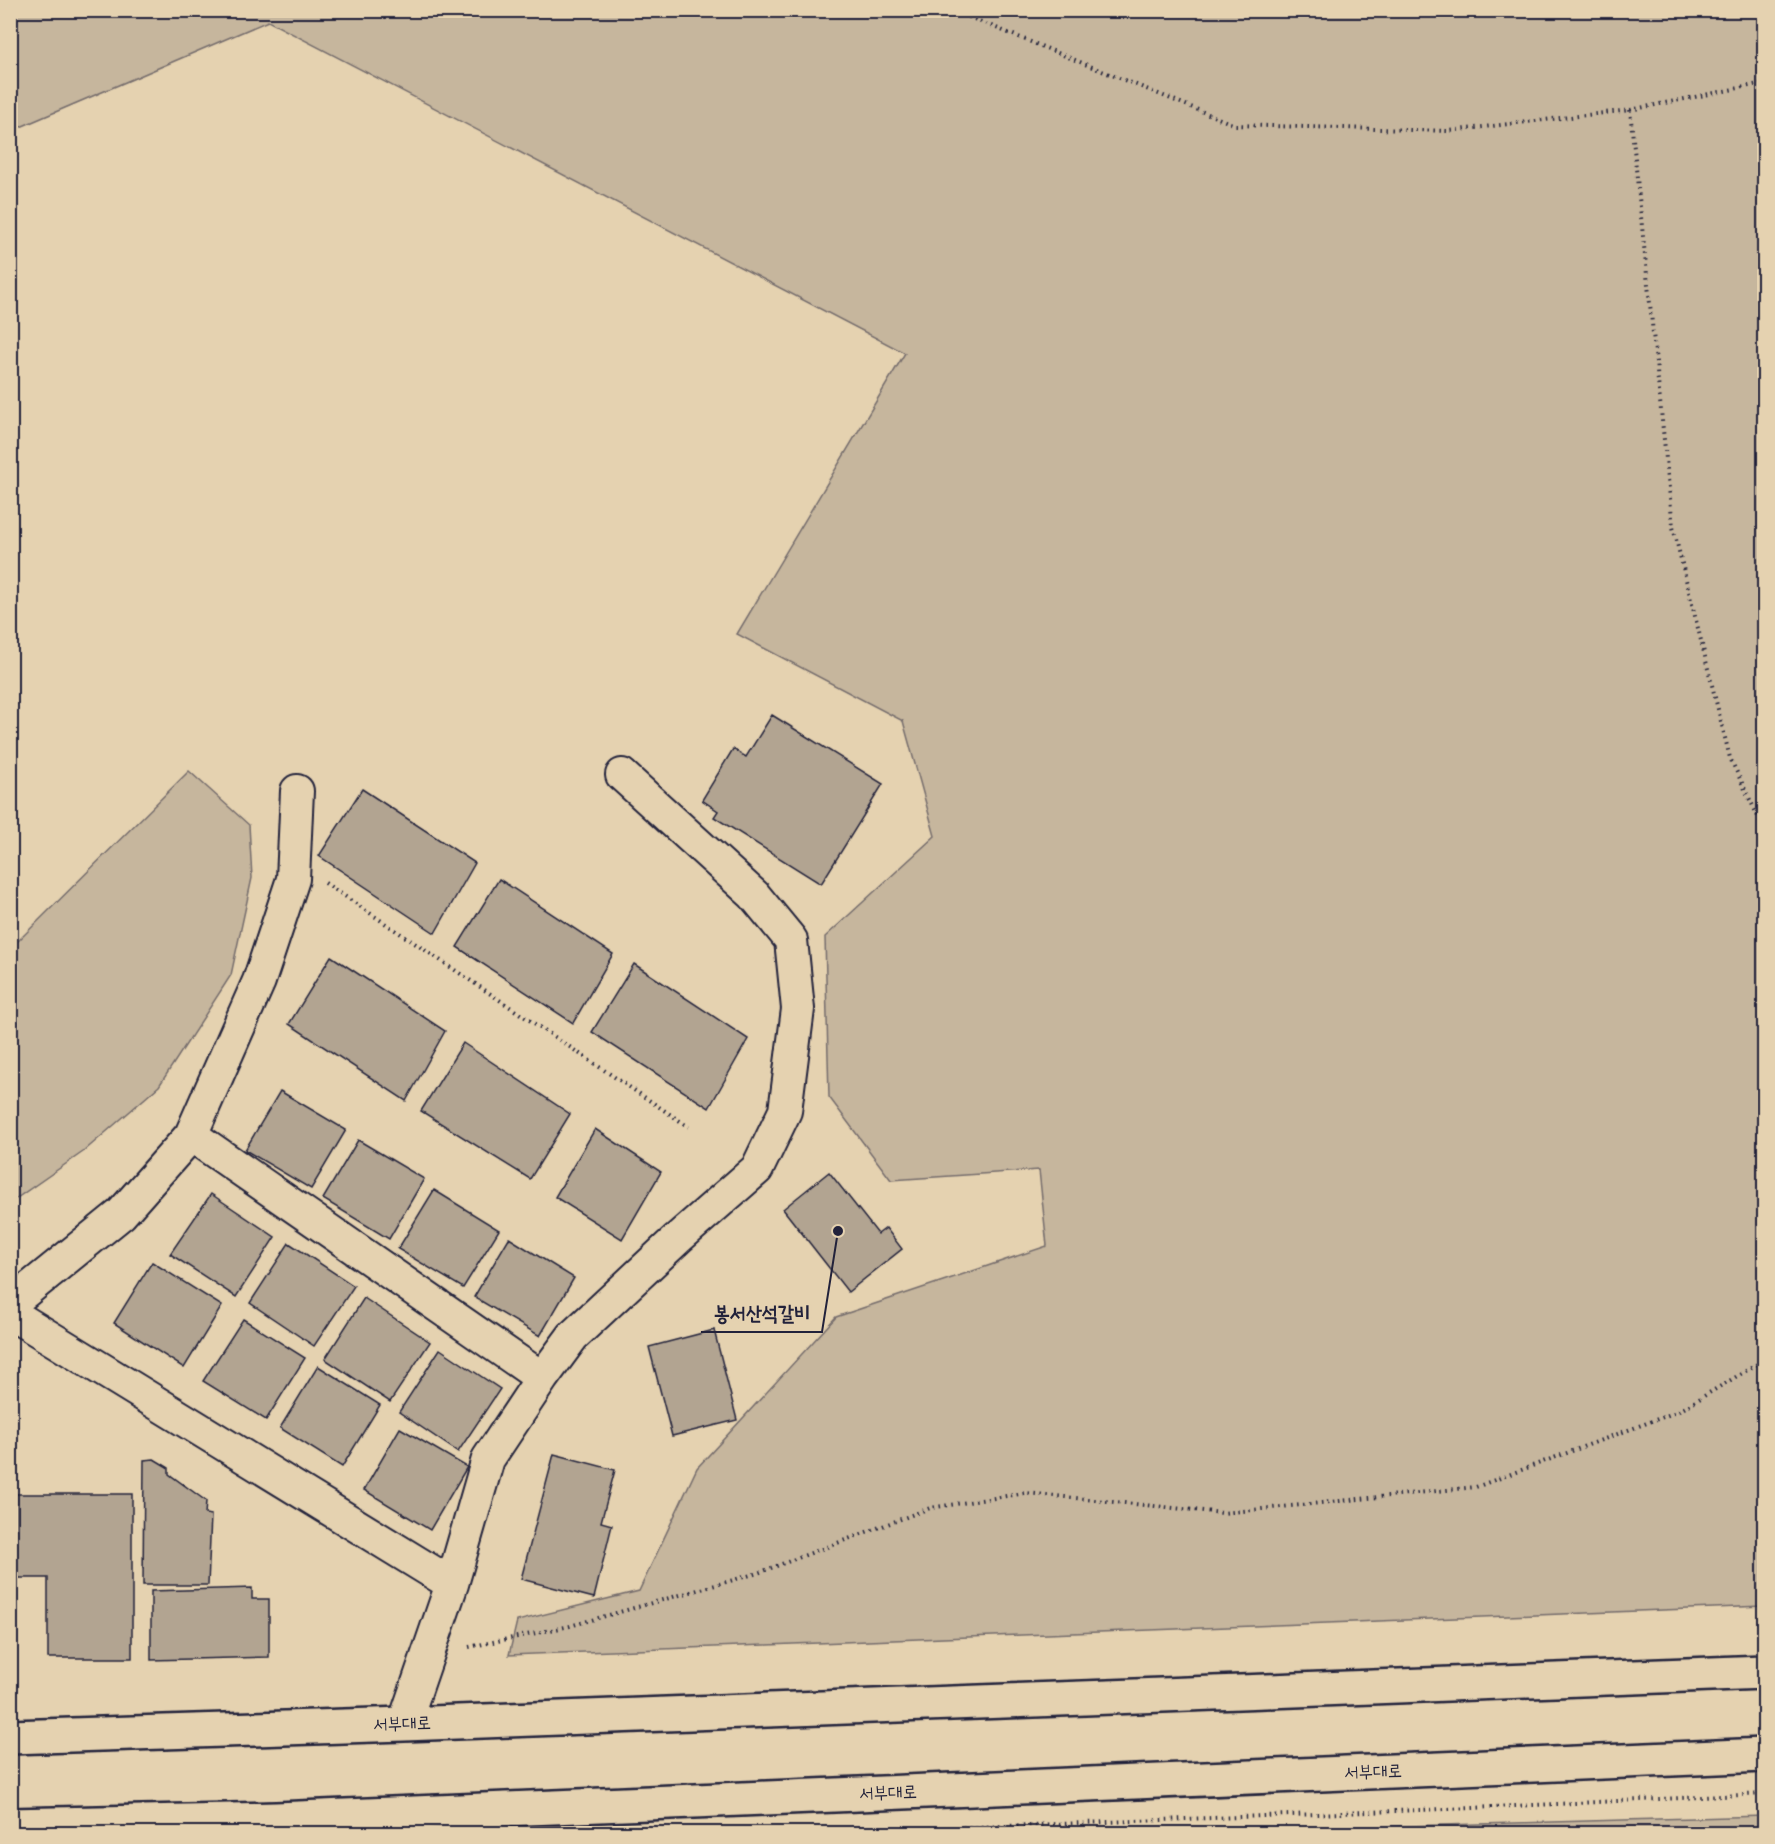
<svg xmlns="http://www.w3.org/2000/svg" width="1775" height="1844" font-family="'Balsamiq Sans','Poor Story',sans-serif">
	<rect width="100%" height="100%" fill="#e5d2b0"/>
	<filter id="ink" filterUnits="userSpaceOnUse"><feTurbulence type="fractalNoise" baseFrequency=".0167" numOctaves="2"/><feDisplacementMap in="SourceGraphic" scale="12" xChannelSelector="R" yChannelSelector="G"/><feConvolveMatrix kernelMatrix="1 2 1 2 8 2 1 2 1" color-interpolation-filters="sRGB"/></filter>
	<g filter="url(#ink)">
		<path fill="#c6b69d" stroke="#746c6c" stroke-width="1.5" d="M11,10L1764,11V1606L509,1655L517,1621L639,1591L697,1468L836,1317L1047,1246L1039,1170L891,1180L829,1097L825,937L935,836L903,721L737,634L905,353L268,21L11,131Z
			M189,771L249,825L252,878L231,975L159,1086L83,1152L11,1202V948Z
			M1764,1816V1834L1155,1833Z"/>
		<path fill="#b2a491" stroke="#22223b" stroke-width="1.5" d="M772,715L883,784L821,884L714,817L718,811L702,800L733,749L746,757Z
			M362,789L475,863L435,933L319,856Z
			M499,879L613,954L573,1023L457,947Z
			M331,956L445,1031L406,1101L289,1024Z
			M634,964L748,1039L709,1108L592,1032Z
			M463,1043L570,1114L530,1179L421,1111Z
			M280,1091L346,1130L311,1189L245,1150Z
			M595,1129L661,1172L622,1239L555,1197Z
			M358,1140L424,1179L389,1239L323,1199Z
			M829,1172L878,1234L886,1228L902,1249L848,1292L783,1209Z
			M434,1190L499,1230L463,1288L398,1249Z
			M211,1194L275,1237L236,1297L170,1254Z
			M509,1238L574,1278L540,1336L474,1297Z
			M289,1243L354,1286L314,1346L250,1303Z
			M152,1262L222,1306L184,1368L114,1323Z
			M364,1298L430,1342L390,1402L325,1359Z
			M243,1319L305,1358L266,1420L203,1381Z
			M714,1330L737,1420L672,1436L649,1347Z
			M440,1349L500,1389L458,1452L399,1412Z
			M318,1366L380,1405L342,1467L280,1428Z
			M400,1428L467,1467L430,1530L364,1490Z
			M554,1454L615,1470L601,1522L612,1525L594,1598L521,1579Z
			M154,1459L169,1468V1474L206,1501L205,1514L211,1515L208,1585H143L144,1460Z
			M15,1494H132V1658H48V1578H15Z
			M252,1588V1599H269V1657L151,1660V1591Z"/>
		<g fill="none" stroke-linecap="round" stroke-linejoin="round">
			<defs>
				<path id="minor" d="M191,1135L542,1378
					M10,1304L121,1214L191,1135L259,981L293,879L297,791
					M10,1313L452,1584
					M404,1724L452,1584L488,1459L542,1378L573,1336L677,1239L757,1169L785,1111L798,1009L791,940L754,895L622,775"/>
				<path id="secondary" d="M10,1737L404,1724L1764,1672
					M10,1825L276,1819L1764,1755"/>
			</defs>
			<use href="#minor" stroke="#22223b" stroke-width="36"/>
			<use href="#secondary" stroke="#22223b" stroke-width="38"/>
			<path stroke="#22223b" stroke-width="4" stroke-dasharray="1.5 4.5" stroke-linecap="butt" d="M952,10L1235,125L1449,131L1630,110L1764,83
				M1630,110L1673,527L1730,758L1764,829
				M325,883L689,1127
				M469,1647L570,1626L758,1573L930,1508L1026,1493L1223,1513L1476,1487L1679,1411L1764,1360
				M849,1832L1472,1808L1764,1794"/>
			<use href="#minor" stroke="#e5d2b0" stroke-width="32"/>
			<use href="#secondary" stroke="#e5d2b0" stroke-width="33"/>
		</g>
	</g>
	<g text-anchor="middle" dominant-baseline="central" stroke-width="5" stroke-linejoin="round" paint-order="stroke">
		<g font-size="18" fill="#22223b" stroke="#e5d2b0">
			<text transform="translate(402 1724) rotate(-2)">서부대로</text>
			<text transform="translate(1373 1772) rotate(-2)">서부대로</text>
			<text transform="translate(888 1793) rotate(-2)">서부대로</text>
		</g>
	</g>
	<path fill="none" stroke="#22223b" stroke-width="2" d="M838 1231L822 1332H701"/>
	<circle fill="#22223b" stroke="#e5d2b0" stroke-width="2" cx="838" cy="1231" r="6"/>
	<g font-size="20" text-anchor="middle" font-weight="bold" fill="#22223b" stroke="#e5d2b0" stroke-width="5" stroke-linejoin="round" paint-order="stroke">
		<text x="762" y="1320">봉서산석갈비</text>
	</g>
	<rect width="1775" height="1844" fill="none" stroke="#e5d2b0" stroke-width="36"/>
	<rect x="18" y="18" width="1739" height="1808" fill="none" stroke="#22223b" stroke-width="2" filter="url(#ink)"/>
</svg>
